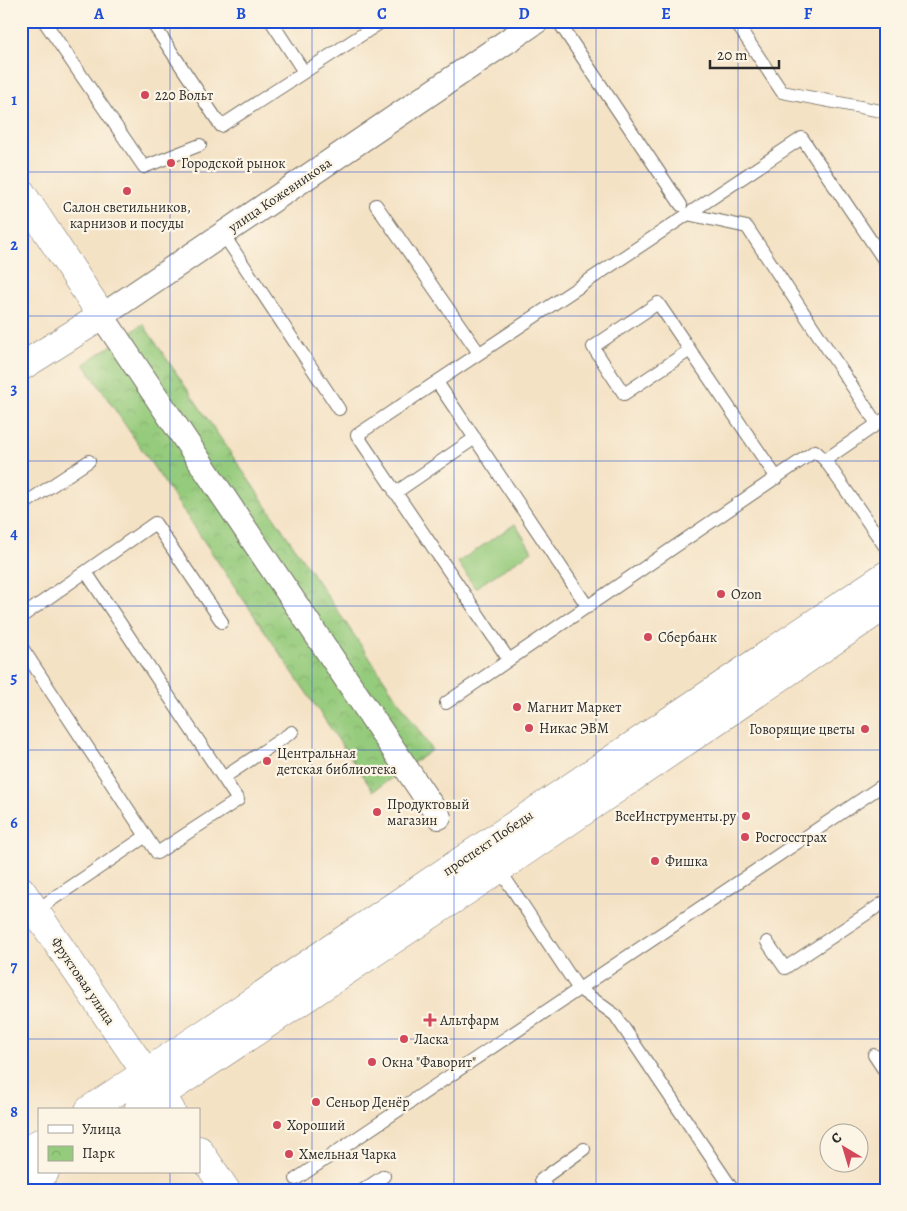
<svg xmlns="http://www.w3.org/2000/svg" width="907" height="1211" font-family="Alegreya,serif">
	<defs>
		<pattern id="park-crowns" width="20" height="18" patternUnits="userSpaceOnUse" patternTransform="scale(1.25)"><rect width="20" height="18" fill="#95cb7c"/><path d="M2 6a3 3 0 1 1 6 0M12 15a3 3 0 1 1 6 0" fill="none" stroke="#81ae6b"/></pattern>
	</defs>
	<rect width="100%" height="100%" fill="#fcf5e5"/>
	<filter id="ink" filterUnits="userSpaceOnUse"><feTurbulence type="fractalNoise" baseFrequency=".02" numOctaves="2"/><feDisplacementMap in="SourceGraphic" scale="10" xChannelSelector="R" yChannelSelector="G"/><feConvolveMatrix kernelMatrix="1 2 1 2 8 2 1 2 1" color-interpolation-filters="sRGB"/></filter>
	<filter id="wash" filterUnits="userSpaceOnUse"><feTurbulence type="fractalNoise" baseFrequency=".0096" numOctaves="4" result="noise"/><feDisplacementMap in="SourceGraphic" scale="20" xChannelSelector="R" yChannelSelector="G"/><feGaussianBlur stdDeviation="1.12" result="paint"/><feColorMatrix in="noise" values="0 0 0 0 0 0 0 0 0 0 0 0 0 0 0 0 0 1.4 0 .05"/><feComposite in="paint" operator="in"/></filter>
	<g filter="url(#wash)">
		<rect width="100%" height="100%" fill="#f4e2c5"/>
		<path fill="#95cb7c" stroke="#607b54" d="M515,524L532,551L475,588L458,562Z"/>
		<path fill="url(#park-crowns)" stroke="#607b54" d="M143,324L432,750L373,791L84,364Z"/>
	</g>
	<g filter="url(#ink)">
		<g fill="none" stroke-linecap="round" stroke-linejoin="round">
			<defs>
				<path id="lane" d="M44,21L144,167L200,145
					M151,21L221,126L383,21
					M271,21L304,72
					M558,21L681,205
					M735,21L782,92L886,112
					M376,205L479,353
					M687,214L747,227L877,424
					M223,234L339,409
					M690,350L624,394L593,347L658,303L777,478
					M437,382L588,607
					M825,460L886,548
					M395,493L475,438
					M21,506L89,461
					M21,617L155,523L222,622
					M21,646L157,853L238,800L86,572
					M509,660L357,435L802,138L886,263
					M446,703L815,451L825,460L886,418
					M223,778L292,732
					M499,869L578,988L615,1015L733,1190
					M35,911L146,836
					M767,942L785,968L886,901
					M874,1055L886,1073
					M296,1179L886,783
					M363,1190L384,1176
					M548,1190L541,1180L584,1149"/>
				<path id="street" d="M439,817L102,316L537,21"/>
				<path id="secondary" d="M21,192L102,316L21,367
					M21,890L146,1073
					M161,1095L171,1110
					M199,1150L226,1190"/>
				<path id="primary" d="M89,1110L198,1038L886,575
					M138,1110L499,869L886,605
					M21,1155L39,1143
					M21,1188L45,1172"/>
			</defs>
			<use href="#lane" stroke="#716b61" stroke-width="14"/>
			<use href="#street" stroke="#716b61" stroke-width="26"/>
			<use href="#secondary" stroke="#716b61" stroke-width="29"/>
			<use href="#primary" stroke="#716b61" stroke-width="29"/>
			<use href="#lane" stroke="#fff" stroke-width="12"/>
			<use href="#street" stroke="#fff" stroke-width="24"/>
			<use href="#secondary" stroke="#fff" stroke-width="28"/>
			<use href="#primary" stroke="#fff" stroke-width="28"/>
		</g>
	</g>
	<path fill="none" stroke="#1d4ed8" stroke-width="1" stroke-opacity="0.55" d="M170,21V1110M312,21V1190M454,21V1190M596,21V1190M738,21V1190M21,172H886M21,316H886M21,461H886M21,606H886M21,750H886M21,894H886M21,1039H886M170,1172V1190"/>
	<g fill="#d1495b" stroke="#fcf5e5" stroke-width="2">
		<circle cx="145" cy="95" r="5"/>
		<circle cx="171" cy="163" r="5"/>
		<circle cx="127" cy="191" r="5"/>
		<circle cx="721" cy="594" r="5"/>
		<circle cx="648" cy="637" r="5"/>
		<circle cx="517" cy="707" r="5"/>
		<circle cx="529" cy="728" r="5"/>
		<circle cx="865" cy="729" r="5"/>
		<circle cx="267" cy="761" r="5"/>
		<circle cx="377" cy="812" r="5"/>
		<circle cx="746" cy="816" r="5"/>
		<circle cx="745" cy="837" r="5"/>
		<circle cx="655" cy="861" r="5"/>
		<path d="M427.5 1012.5h5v5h5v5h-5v5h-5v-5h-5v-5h5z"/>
		<circle cx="404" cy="1039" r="5"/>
		<circle cx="372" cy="1062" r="5"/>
		<circle cx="316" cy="1102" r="5"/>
		<circle cx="277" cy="1125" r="5"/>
		<circle cx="289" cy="1154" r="5"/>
	</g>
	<g text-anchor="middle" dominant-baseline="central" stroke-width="4.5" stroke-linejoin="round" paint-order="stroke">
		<g font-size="14" fill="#2b2b2b" stroke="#fcf5e5" text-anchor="start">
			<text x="155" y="95">220 Вольт</text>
			<text x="181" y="163">Городской рынок</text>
			<text x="127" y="207" text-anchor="middle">Салон светильников,<tspan x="127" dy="16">карнизов и посуды</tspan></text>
			<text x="731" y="594">Ozon</text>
			<text x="658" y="637">Сбербанк</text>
			<text x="527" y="707">Магнит Маркет</text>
			<text x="539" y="728">Никас ЭВМ</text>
			<text x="855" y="729" text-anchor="end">Говорящие цветы</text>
			<text x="277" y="753">Центральная<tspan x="277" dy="16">детская библиотека</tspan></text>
			<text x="387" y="804">Продуктовый<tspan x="387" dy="16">магазин</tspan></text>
			<text x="736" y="816" text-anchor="end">ВсеИнструменты.ру</text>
			<text x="755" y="837">Росгосстрах</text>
			<text x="665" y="861">Фишка</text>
			<text x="440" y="1020">Альтфарм</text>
			<text x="414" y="1039">Ласка</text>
			<text x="382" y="1062">Окна "Фаворит"</text>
			<text x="326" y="1102">Сеньор Денёр</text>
			<text x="287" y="1125">Хороший</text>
			<text x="299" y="1154">Хмельная Чарка</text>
		</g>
		<g font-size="14" fill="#2b2b2b" stroke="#fcf5e5">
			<text transform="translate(280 195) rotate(-34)">улица Кожевникова</text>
			<text transform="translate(488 843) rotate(-34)">проспект Победы</text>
			<text transform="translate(83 981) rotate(56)">Фруктовая улица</text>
		</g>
	</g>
	<rect width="907" height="1211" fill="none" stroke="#fcf5e5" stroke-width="55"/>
	<rect x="38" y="1108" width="162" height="65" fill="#fcf5e5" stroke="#a8a49b"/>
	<rect x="48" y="1125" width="25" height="8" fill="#ffffff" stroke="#a8a49b"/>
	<text x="82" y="1134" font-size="15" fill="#2b2b2b">Улица</text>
	<rect x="48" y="1146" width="25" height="15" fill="url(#park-crowns)" stroke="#a8a49b"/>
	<text x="82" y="1158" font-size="15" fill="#2b2b2b">Парк</text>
	<g transform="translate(844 1148) rotate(322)"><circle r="24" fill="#fcf5e5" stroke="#a8a49b"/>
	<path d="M0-4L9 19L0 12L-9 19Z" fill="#d1495b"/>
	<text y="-8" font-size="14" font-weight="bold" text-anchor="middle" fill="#2b2b2b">С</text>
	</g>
	<path d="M710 60v8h69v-8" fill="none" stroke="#2b2b2b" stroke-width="2.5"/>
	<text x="717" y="60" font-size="15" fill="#2b2b2b" stroke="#fcf5e5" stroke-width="4" paint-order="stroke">20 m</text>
	<rect x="28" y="28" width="852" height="1156" fill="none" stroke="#1d4ed8" stroke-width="2"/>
	<g font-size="16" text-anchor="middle" font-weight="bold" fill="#1d4ed8">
		<text x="99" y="19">A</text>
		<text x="241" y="19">B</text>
		<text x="382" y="19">C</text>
		<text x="524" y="19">D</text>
		<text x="666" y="19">E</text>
		<text x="808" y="19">F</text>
		<text x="14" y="105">1</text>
		<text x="14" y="250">2</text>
		<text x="14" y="394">3</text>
		<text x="14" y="539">4</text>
		<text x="14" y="683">5</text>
		<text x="14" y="828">6</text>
		<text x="14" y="972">7</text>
		<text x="14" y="1117">8</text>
	</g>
</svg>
